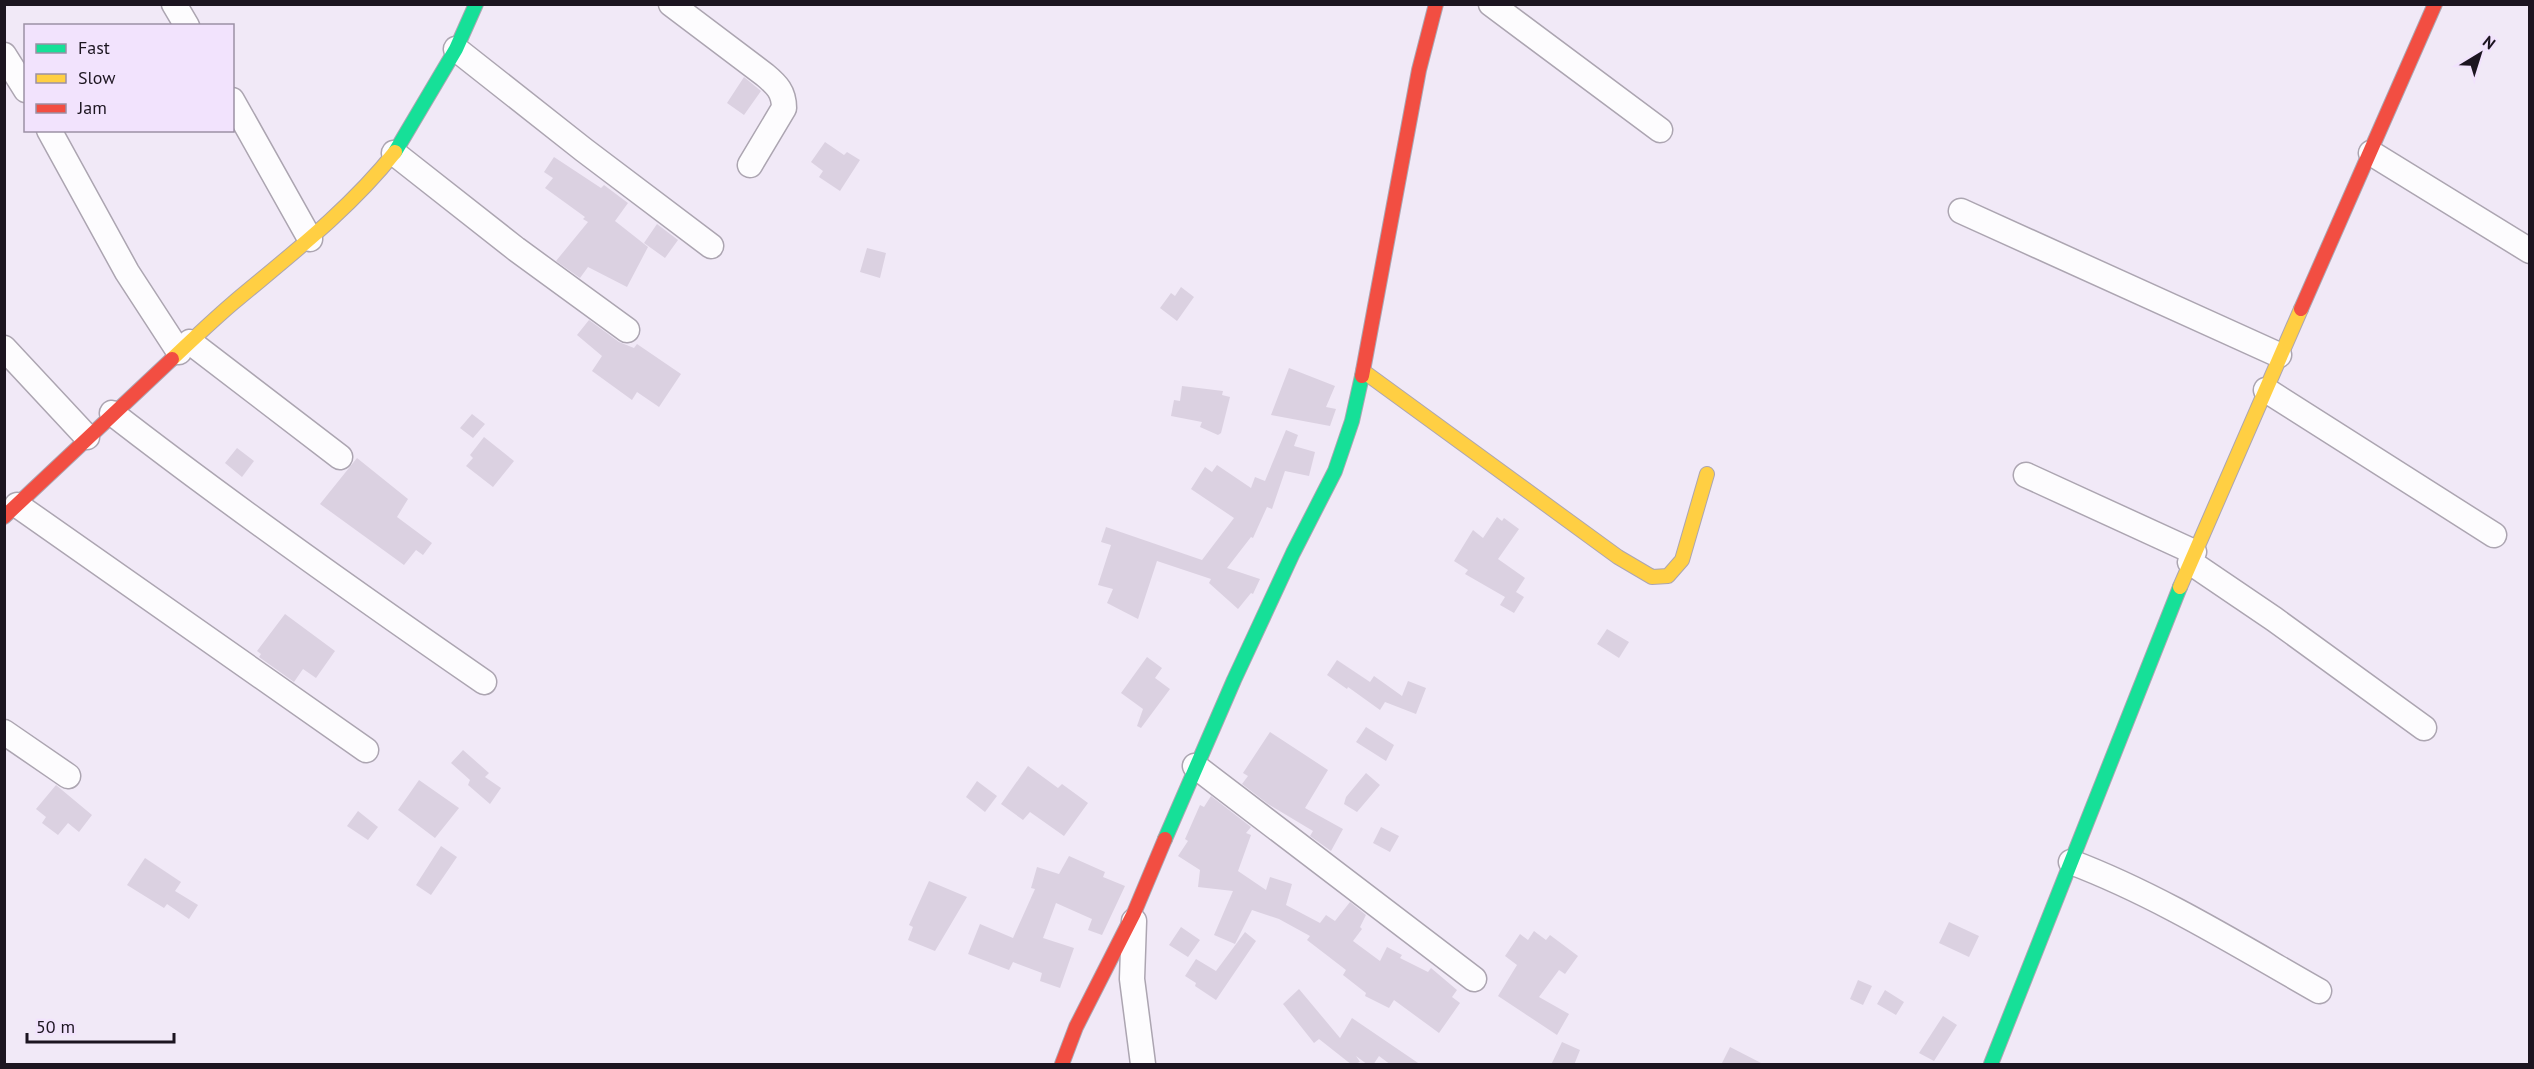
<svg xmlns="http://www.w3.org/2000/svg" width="2534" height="1069" font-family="'PT Sans',sans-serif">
	<rect width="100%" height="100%" fill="#f1e9f7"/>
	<path fill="#dbd1e1" d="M744,77L761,91L744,115L727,103Z
		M825,142L844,155L847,152L860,160L840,191L819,177L823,171L811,162Z
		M554,157L601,188L604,185L628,203L615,221L648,247L627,287L588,267L580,278L556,261L588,222L583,219L585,217L545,188L553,178L544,172Z
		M657,224L678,240L665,258L644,243Z
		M867,248L886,253L880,278L860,272Z
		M1181,287L1194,297L1177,321L1160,308L1171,293L1175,296Z
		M589,320L619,342L634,348L637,344L681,374L659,407L637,392L632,400L592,371L602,356L577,335Z
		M1289,368L1335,386L1326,407L1336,409L1330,426L1271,415Z
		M1182,386L1223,391L1222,395L1230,397L1221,433L1218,435L1200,427L1202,422L1171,416L1174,400L1180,401Z
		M472,414L485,424L473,438L460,428Z
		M1286,430L1298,435L1294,446L1315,452L1309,476L1285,471L1272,509L1267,507L1253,538L1251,537L1227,568L1260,579L1253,594L1251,593L1238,609L1209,583L1211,579L1157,561L1138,619L1107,603L1113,589L1098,585L1111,545L1101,542L1106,527L1202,560L1234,518L1191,489L1205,467L1212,472L1217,465L1251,488L1255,477L1265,481Z
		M484,437L514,461L493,487L466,466L473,458L470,455Z
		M237,448L254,461L242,477L225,463Z
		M357,458L408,499L397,517L432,543L423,555L416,550L404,565L320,504Z
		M1497,517L1502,521L1504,518L1519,529L1498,559L1525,578L1516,592L1524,597L1514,613L1500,605L1505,597L1465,574L1468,570L1454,561L1473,530L1483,538Z
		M285,614L335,651L316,678L303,669L294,682L259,657L261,654L257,651Z
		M1607,629L1629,642L1619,658L1597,644Z
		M1147,657L1162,668L1155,678L1170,689L1141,728L1137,726L1143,709L1121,693Z
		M1337,660L1370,682L1374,676L1402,696L1408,681L1426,688L1416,714L1385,702L1380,710L1348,687L1347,689L1327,675Z
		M1366,727L1394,745L1386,761L1356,742Z
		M1270,732L1328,770L1305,808L1343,829L1331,851L1310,836L1313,831L1268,804L1242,784L1248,776L1243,773Z
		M463,750L489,773L485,777L501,788L490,804L468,785L470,780L451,763Z
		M1028,766L1058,788L1062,784L1088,803L1064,836L1030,812L1023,820L1001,804Z
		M1366,773L1380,785L1357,812L1344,804L1346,797Z
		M419,780L459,808L435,838L398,810Z
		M977,781L997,796L985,812L966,797Z
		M56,785L92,815L79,832L68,823L58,835L42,823L46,817L36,809Z
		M1211,796L1251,827L1246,833L1251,835L1238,871L1266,890L1270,877L1292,884L1286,905L1320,923L1326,915L1335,921L1350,902L1366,915L1360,927L1362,929L1353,941L1380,961L1387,947L1402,955L1400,958L1428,972L1431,968L1457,990L1452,997L1460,1003L1439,1033L1394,1000L1389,1008L1365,996L1366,993L1343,975L1346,970L1307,940L1310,936L1279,919L1252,910L1235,944L1214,935L1233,891L1198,887L1200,870L1178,856L1188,841L1185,839L1200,805L1204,807Z
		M358,811L378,827L368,840L347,826Z
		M1381,827L1399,836L1390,852L1373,843Z
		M441,846L457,857L431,895L416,885Z
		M1069,856L1105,872L1103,877L1125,886L1102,935L1088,930L1092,919L1056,903L1043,938L1074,948L1060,988L1040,981L1042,973L1013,962L1009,970L968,954L980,924L1013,938L1035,889L1031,888L1037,867L1059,874Z
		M145,858L181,882L175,891L198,905L189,919L167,904L164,908L127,885Z
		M929,881L967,897L935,951L908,940L913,927L909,925Z
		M1949,922L1979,936L1969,957L1939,943Z
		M1181,927L1200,940L1188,957L1169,945Z
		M1534,931L1546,940L1550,935L1578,956L1565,974L1559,970L1539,997L1569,1014L1557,1035L1498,996L1517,965L1505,956L1520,934L1528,940Z
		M1245,932L1256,941L1216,1000L1195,986L1196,983L1185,976L1196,959L1216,971Z
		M1858,980L1872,986L1863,1005L1850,999Z
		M1299,989L1340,1038L1352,1018L1421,1065H1391L1379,1056L1373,1065H1368L1356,1056L1360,1062L1352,1065L1319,1039L1314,1043L1283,1004Z
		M1885,990L1904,1002L1896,1015L1877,1004Z
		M1943,1016L1957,1025L1934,1061L1919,1053Z
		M1562,1042L1580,1050L1574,1065H1551Z
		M1730,1047L1765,1065H1721Z"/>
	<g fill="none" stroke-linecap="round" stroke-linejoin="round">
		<defs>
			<path id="street" d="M174,4L187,26
				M671,4L765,75C777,85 784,92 784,108L750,165
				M1491,4L1660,130
				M456,49L584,150L711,246
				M4,55L26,90
				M232,100L310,239
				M49,130L127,272L179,352
				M394,153L516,249L627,330
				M2371,153L2530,251
				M1961,211L2279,355
				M190,342L340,457
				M4,348L87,437
				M2266,390L2494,535
				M112,413C233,507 358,595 484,682
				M2026,475L2194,552
				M17,505L366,750
				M2190,562L2274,619L2424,728
				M4,732L68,776
				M1195,766L1474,979
				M2071,862C2158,895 2238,945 2319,991
				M1134,921L1132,979L1143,1064"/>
			<path id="fast" d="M395,152L456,49L476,4
				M1165,839L1234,680L1293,553L1335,471L1352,421L1362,376
				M1991,1064L2180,587"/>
			<path id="slow" d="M172,359C192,340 212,321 233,303C289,256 349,210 395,152
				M1363,371L1618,557L1652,577L1668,576L1682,560L1707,474
				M2180,587L2301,309"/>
			<path id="jam" d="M2301,309L2435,4
				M1362,376L1419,70L1436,4
				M4,517L172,359
				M1062,1064L1076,1027L1134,913L1165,839"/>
		</defs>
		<use href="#street" stroke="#aca5b1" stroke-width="27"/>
		<use href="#fast" stroke="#aca5b1" stroke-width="16"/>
		<use href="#slow" stroke="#aca5b1" stroke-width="16"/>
		<use href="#jam" stroke="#aca5b1" stroke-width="16"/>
		<use href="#street" stroke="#fdfcfe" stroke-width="24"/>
		<use href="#fast" stroke="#16e098" stroke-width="14"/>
		<use href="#slow" stroke="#ffcf43" stroke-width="14"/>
		<use href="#jam" stroke="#f24e42" stroke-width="14"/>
	</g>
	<rect width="2534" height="1069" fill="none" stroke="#1c1520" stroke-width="12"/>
	<rect x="24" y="24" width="210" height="108" fill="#f2e3fd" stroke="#9c91a5" stroke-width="1.5"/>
	<rect x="36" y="44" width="30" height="9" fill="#16e098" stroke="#9c91a5" stroke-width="1.5"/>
	<text x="78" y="54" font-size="18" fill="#1c1520">Fast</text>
	<rect x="36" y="74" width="30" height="9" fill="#ffcf43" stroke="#9c91a5" stroke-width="1.5"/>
	<text x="78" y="84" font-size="18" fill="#1c1520">Slow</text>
	<rect x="36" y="104" width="30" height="9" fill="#f24e42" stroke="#9c91a5" stroke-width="1.5"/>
	<text x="78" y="114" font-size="18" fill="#1c1520">Jam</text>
	<g transform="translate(2480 54) rotate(38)" stroke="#f2e3fd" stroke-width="4.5" paint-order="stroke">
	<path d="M0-4.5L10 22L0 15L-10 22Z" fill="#1c1520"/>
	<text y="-9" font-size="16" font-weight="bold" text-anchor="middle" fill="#1c1520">N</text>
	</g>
	<path d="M27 1033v9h147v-9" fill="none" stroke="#1c1520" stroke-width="3"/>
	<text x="36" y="1033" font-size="18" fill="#1c1520" stroke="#f2e3fd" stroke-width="4.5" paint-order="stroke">50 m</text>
</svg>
